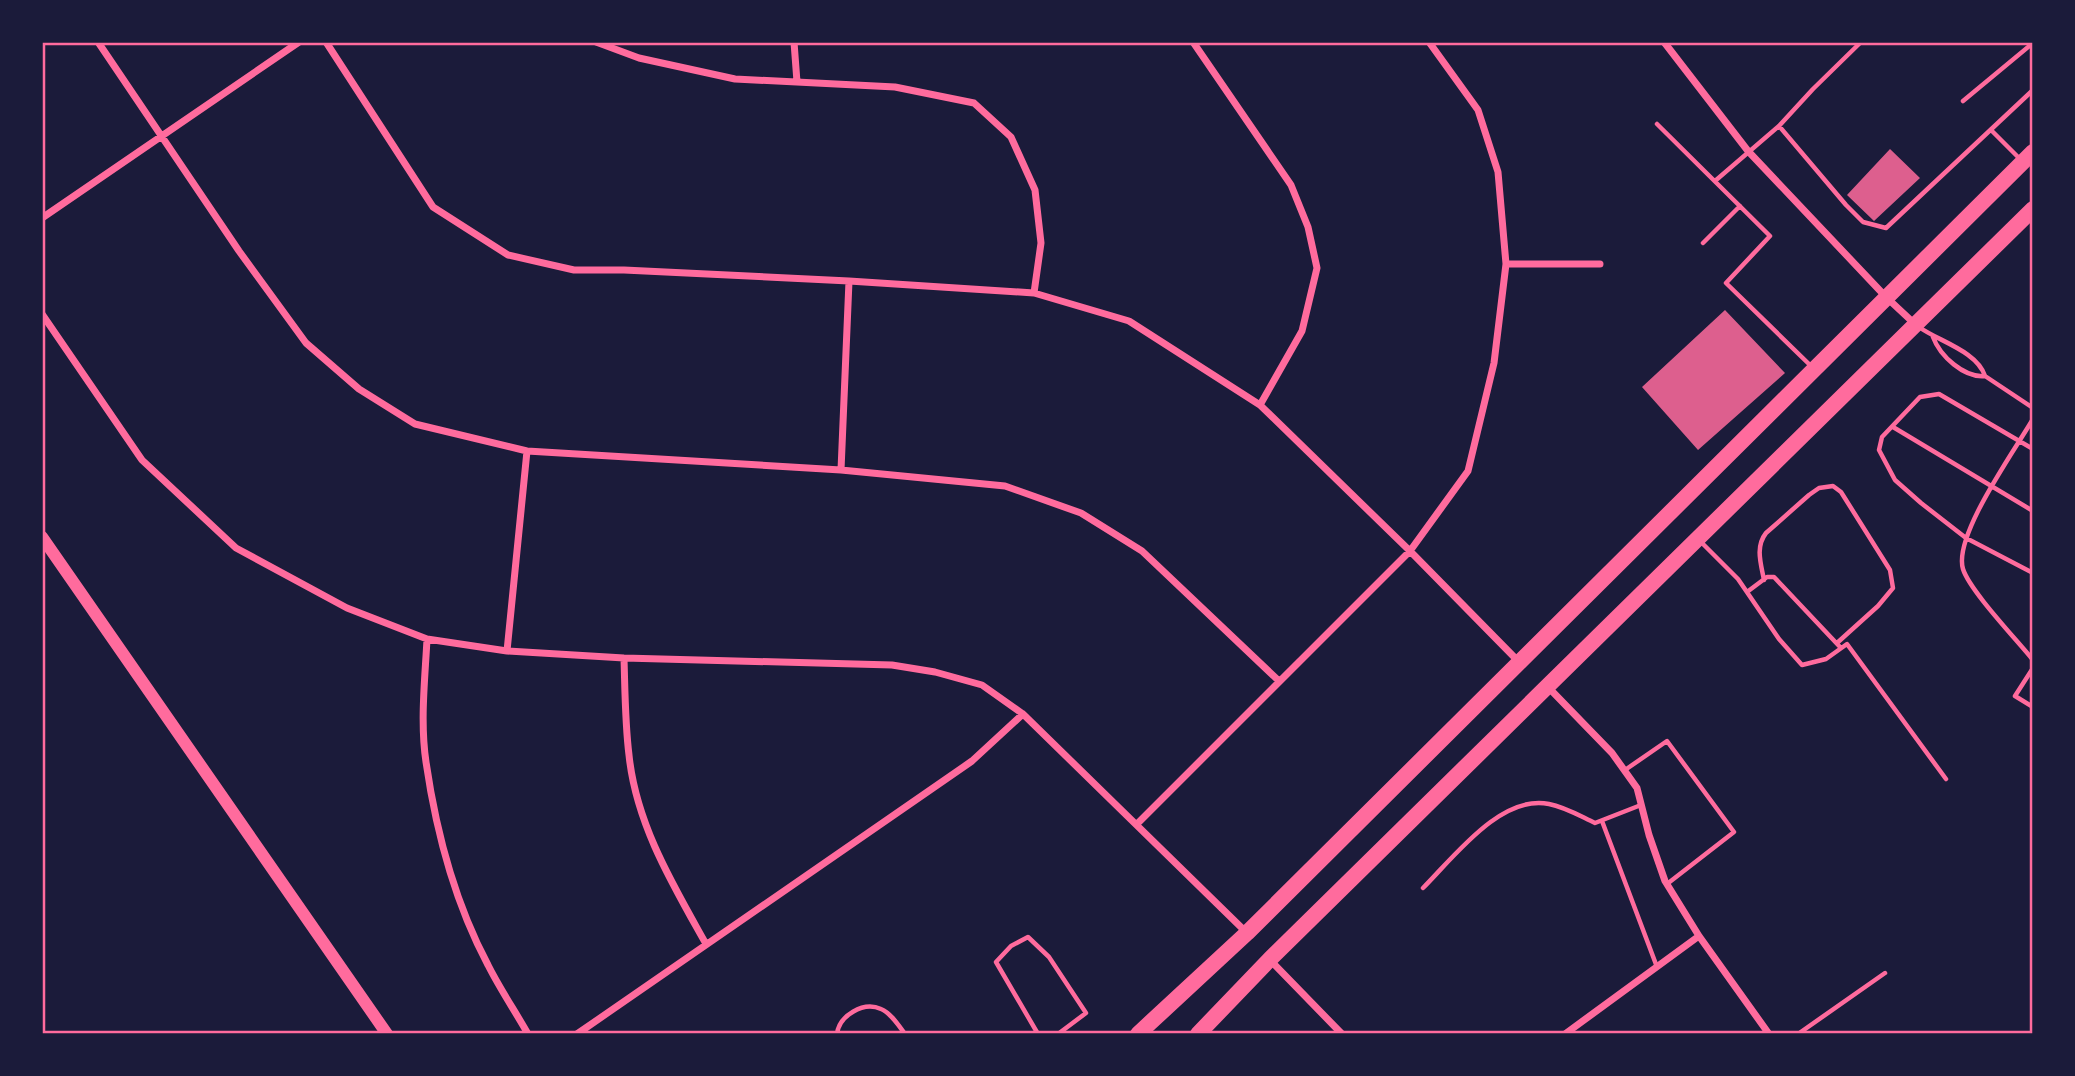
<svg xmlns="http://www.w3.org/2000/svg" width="2075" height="1076" font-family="'Zilla Slab',serif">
	<rect width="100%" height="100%" fill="#1b1b3a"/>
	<path fill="#dd5f8e" d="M1890,149L1920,178L1874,221L1847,195Z
		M1725,310L1785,373L1698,450L1642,387Z"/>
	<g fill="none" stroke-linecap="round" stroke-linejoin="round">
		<path stroke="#ff6b9d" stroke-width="4.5" d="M1963,101L2033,43
			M1657,124L1770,236L1726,283L1811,366
			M1779,126L1846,205L1863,222L1886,228L2033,90
			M1991,130L2020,159
			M1715,181L1779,126L1813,89L1861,42
			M1703,243L1740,206
			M1919,327C1938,341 1977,351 1985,376L2033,408
			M1933,337C1940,356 1964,378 1985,376
			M2033,419C2015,450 1953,536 1963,569C1970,591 2017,640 2033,660
			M1893,427L2033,511
			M2033,449L1939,394L1920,397L1882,437L1879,450L1895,480L1921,503L1966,538L2033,573
			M1701,542L1738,579L1779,639L1802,665L1826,659L1847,644L1946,779
			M1764,580C1761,564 1755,547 1766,533L1809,495L1819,488L1833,486L1841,492L1890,570L1893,588L1878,606L1837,643
			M1747,592L1767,577H1774L1841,648
			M2033,668L2015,696L2033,707
			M1625,770L1667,741L1734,832L1667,884
			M1602,821L1657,967
			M1423,888C1454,857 1501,794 1549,804C1565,807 1580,816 1595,823L1641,805
			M837,1034C839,1016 863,1001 881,1009C891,1013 899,1026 905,1034
			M1038,1034L996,962L1011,946L1028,937L1049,957L1086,1013L1058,1034
			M1798,1034L1885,973"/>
		<path stroke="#ff6b9d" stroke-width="7" d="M98,42L239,251L306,343L359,389L415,424L527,451L841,470L1005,486L1081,513L1142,551L1279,681
			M326,42L433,207L508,255L574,270H624L849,281L1034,293L1129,321L1260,405L1410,551L1520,663
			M596,42L639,58L735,79L895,87L974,103L1011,137L1035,190L1041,243L1034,293
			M794,42L797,82
			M1193,42L1291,185L1308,227L1317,268L1302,331L1260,405
			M1664,42L1748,151L1886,297L1917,326
			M42,218L299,42
			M1506,264H1600
			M42,314L142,460L236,548L347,608L427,639L507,651L624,658L892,665L935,672L982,685L1023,714L1247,933
			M841,470L849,281
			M427,639C425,679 420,722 426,762C436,831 455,903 488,965C500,989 515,1011 528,1034
			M507,651L527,451
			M624,658C625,690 625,723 629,755C636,824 673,885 706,944
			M1547,686L1612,753L1637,788L1649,835L1665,881L1699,936L1769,1034
			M1137,824L1410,551L1468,471L1494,363L1506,264L1498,172L1478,110L1429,42
			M1270,960L1342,1034
			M577,1034L972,761L1023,714
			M1565,1034L1699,936"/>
		<path stroke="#ff6b9d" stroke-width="12" d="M42,537L387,1034"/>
		<path stroke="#ff6b9d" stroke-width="16" d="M1138,1034L1247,933L2033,152
			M1198,1034L1270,959L2033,209"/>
	</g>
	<rect width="2075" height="1076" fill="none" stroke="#1b1b3a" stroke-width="88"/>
	<rect x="44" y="44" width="1987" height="988" fill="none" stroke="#ff6b9d" stroke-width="2.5"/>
</svg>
